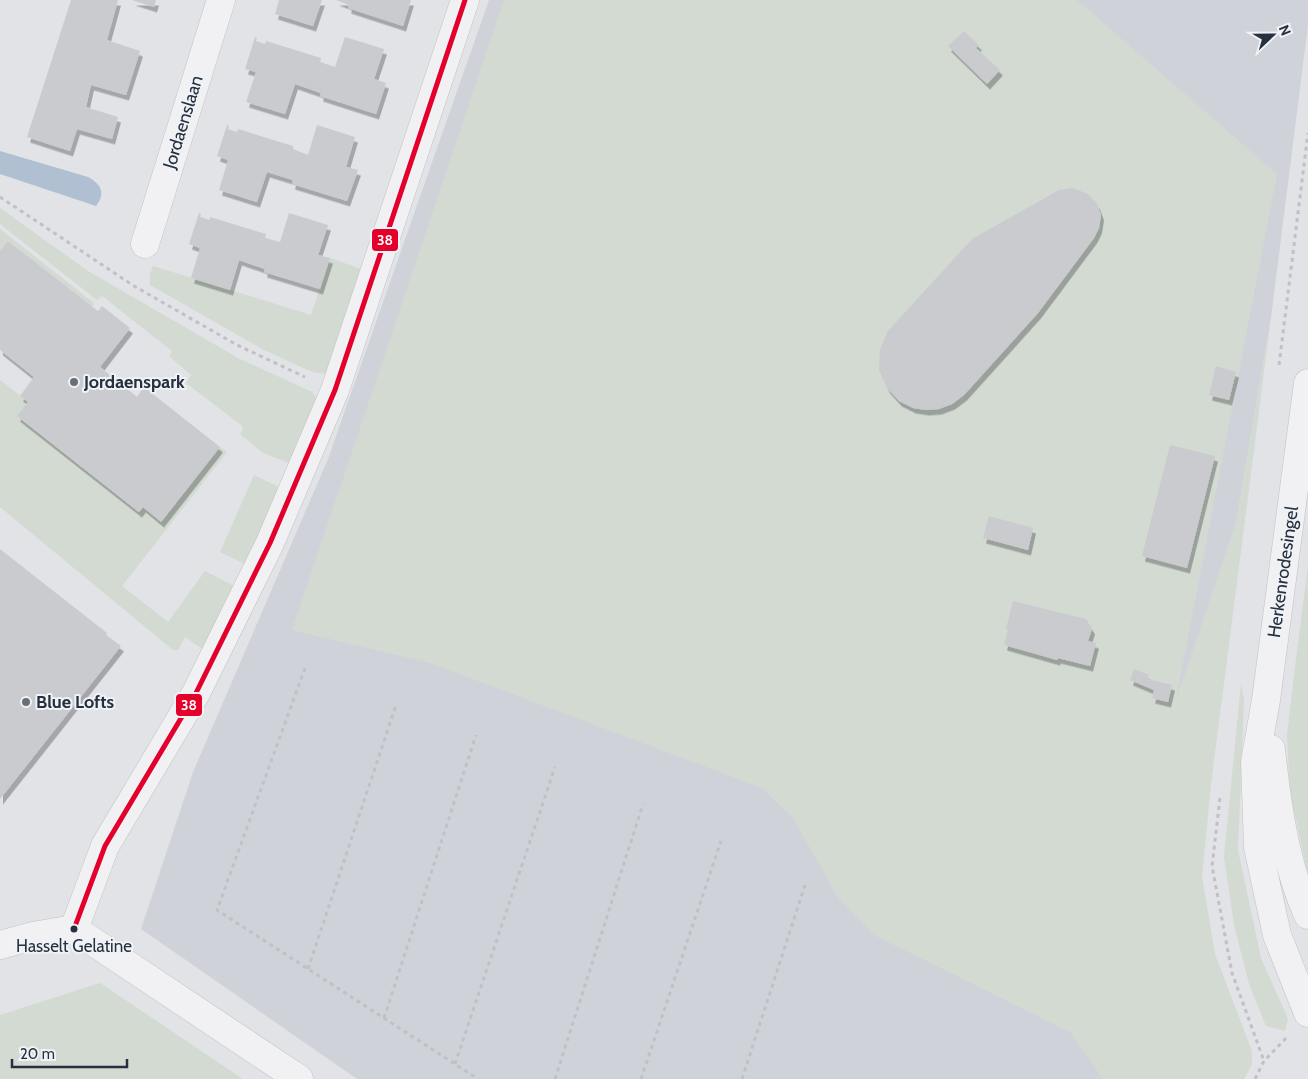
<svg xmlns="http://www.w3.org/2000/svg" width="1308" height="1079" font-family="Cabin,sans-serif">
	<defs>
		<filter id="shadow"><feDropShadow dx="3" dy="5.5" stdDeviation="0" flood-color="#0004"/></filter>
	</defs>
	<rect width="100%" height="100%" fill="#e1e3e6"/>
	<path fill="#cfd3d9" d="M489,0H1308V25L1271,318L1236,523L1175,706L1162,1079H357L141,929L193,772L328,459Z"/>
	<path fill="#d2dad2" d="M504,0H1077L1277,174L1176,700L1236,523L1271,318L1211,784L1202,877L1215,954L1252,1051V1064L1244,1079H1103L1070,1032L874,935L838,898L793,818L762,788L430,663L292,630Z
		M0,208L88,271L238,358L312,392L317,399L292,464L263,453L240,434L243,430L241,425L186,383L191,375L169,356L172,351L102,296L97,300L0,224Z
		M0,229L94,303L92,307L8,241L0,251Z
		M330,258L361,269L326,374L312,372L264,350L150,285V274L153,266L311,315Z
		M0,380L28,402L17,416L138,512L220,447L227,452L122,586L168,622L205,571L236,587L205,651L185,637L178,650H173L0,507Z
		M254,475L281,488L247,565L220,552Z
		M1308,566V875L1290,792L1287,736L1295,667Z
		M1241,684L1244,699L1238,850L1261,958L1288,1019L1285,1031L1266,1026L1249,984L1234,925L1224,857Z
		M100,983L243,1079H0V1015Z"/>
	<path fill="#b0bfd1" d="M0,151L88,177C101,184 106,193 96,206L0,174Z"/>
	<path fill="#cacbce" filter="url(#shadow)" d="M71,0H118L107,40L140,51L126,95L91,85L86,107L118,117L112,139L77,129L70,151L27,137Z
		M132,0H156L154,7Z
		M279,0H322L313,26L275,14Z
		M336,0H411L403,26L348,8L349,5Z
		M964,31L979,45L976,48L1000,70L987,84L948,46Z
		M255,37L257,38L256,41L265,44L266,41L321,58L320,62L335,67L345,37L384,49L374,79L386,83L376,114L320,96L321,93L295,84L285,114L246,102L256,72L245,69Z
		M227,125L229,126L228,129L237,132L238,129L293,146V149L308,155L317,125L355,137L346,167L358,170L347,201L292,184L293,180L267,172L257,202L219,190L228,160L217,156Z
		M1073,188L1088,194L1097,204L1101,215L1099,228L1094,238L1038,313L964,395L952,404L939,409L926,410L913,408L899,401L887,388L879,370L880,349L888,331L972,239L1059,190Z
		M199,213L201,214L200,217L210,220V217L266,234L265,238L280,242L289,213L328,225L318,255L330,258L320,289L264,272L265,269L239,260L230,290L191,278L200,248L189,244Z
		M8,241L98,311L102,306L130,328L100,367L137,397L144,387L220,447L161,522L143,507L139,512L17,416L28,402L20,396L34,377L0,350V251Z
		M1216,366L1236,372L1229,400L1209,395Z
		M1170,445L1215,456L1187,568L1142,556Z
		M989,516L1033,528L1028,550L983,538Z
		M0,549L107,633L106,635L121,646L0,799Z
		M1013,601L1086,619L1092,629L1088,641L1096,643L1090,666L1058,658L1057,660L1004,645L1008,630L1006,629Z
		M1134,669L1149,675L1147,679L1172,685L1168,702L1152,698L1154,690L1130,680Z"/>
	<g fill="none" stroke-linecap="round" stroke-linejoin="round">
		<defs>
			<path id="minor" d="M145,244L221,0
				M74,929L105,846L196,693L270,543L335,390L465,0
				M74,929L299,1079
				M0,945L33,936L74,929"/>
			<path id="tertiary" d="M1308,383L1266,700L1255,762L1258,847L1277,935L1308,1013
				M1271,749C1277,805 1285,863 1308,915"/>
		</defs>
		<use href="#minor" stroke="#bfc1c4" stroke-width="29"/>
		<use href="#tertiary" stroke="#bfc1c4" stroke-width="29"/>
		<path stroke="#c0c1c7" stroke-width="3" stroke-dasharray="4 4" stroke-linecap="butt" d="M0,197L134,286L237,345L305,377
			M1279,365L1308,133
			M305,668L217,910L478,1079
			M1220,798L1212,866L1232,973L1264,1061
			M308,969L396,705
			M384,1018L476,735
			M455,1064L555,767
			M555,1079L643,804
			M641,1079L721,841
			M742,1079L805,885
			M1255,1079L1264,1061L1286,1038"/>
		<use href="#minor" stroke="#f1f1f3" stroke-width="28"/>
		<use href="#tertiary" stroke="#f1f1f3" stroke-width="28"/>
		<defs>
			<path id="bus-1" d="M74,929L105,846L196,693L270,543L335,390L465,0"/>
		</defs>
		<use href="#bus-1" stroke="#eff2f6" stroke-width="9"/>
		<use href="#bus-1" stroke="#e4002b" stroke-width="5"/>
	</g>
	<g fill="#696f79" stroke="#eff2f6" stroke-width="2">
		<circle cx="74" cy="382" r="5"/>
		<circle cx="26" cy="702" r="5"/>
	</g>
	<circle fill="#28303f" stroke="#eff2f6" stroke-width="2" cx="74" cy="929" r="4.5"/>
	<g text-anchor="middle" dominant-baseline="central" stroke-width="4" stroke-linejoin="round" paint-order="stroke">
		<g font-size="17" fill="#28303f" stroke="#eff2f6">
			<text x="74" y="946">Hasselt Gelatine</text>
		</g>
		<g font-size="18" fill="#28303f" stroke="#eff2f6">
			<text transform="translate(183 122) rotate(-73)">Jordaenslaan</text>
			<text transform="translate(1283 572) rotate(-82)">Herkenrodesingel</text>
		</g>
		<g font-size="18" font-weight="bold" fill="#28303f" stroke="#eff2f6" text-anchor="start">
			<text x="84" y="382">Jordaenspark</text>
			<text x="36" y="702">Blue Lofts</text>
		</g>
	</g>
	<g stroke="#eff2f6" stroke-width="2">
		<rect x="371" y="228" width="28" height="24" rx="5" fill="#e4002b"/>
		<rect x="175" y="693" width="28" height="24" rx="5" fill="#e4002b"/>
	</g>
	<g font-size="14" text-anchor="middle" font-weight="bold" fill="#fff">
		<text x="385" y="245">38</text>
		<text x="189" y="710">38</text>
	</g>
	<g transform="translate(1273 35) rotate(68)" stroke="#eff2f6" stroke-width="4" paint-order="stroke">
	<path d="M0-4L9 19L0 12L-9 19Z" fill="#28303f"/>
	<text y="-8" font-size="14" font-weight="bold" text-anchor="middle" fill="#28303f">N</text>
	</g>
	<path d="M12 1059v8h115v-8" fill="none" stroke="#28303f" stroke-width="2.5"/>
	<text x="20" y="1059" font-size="15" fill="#28303f" stroke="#eff2f6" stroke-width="4" paint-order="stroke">20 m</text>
</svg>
